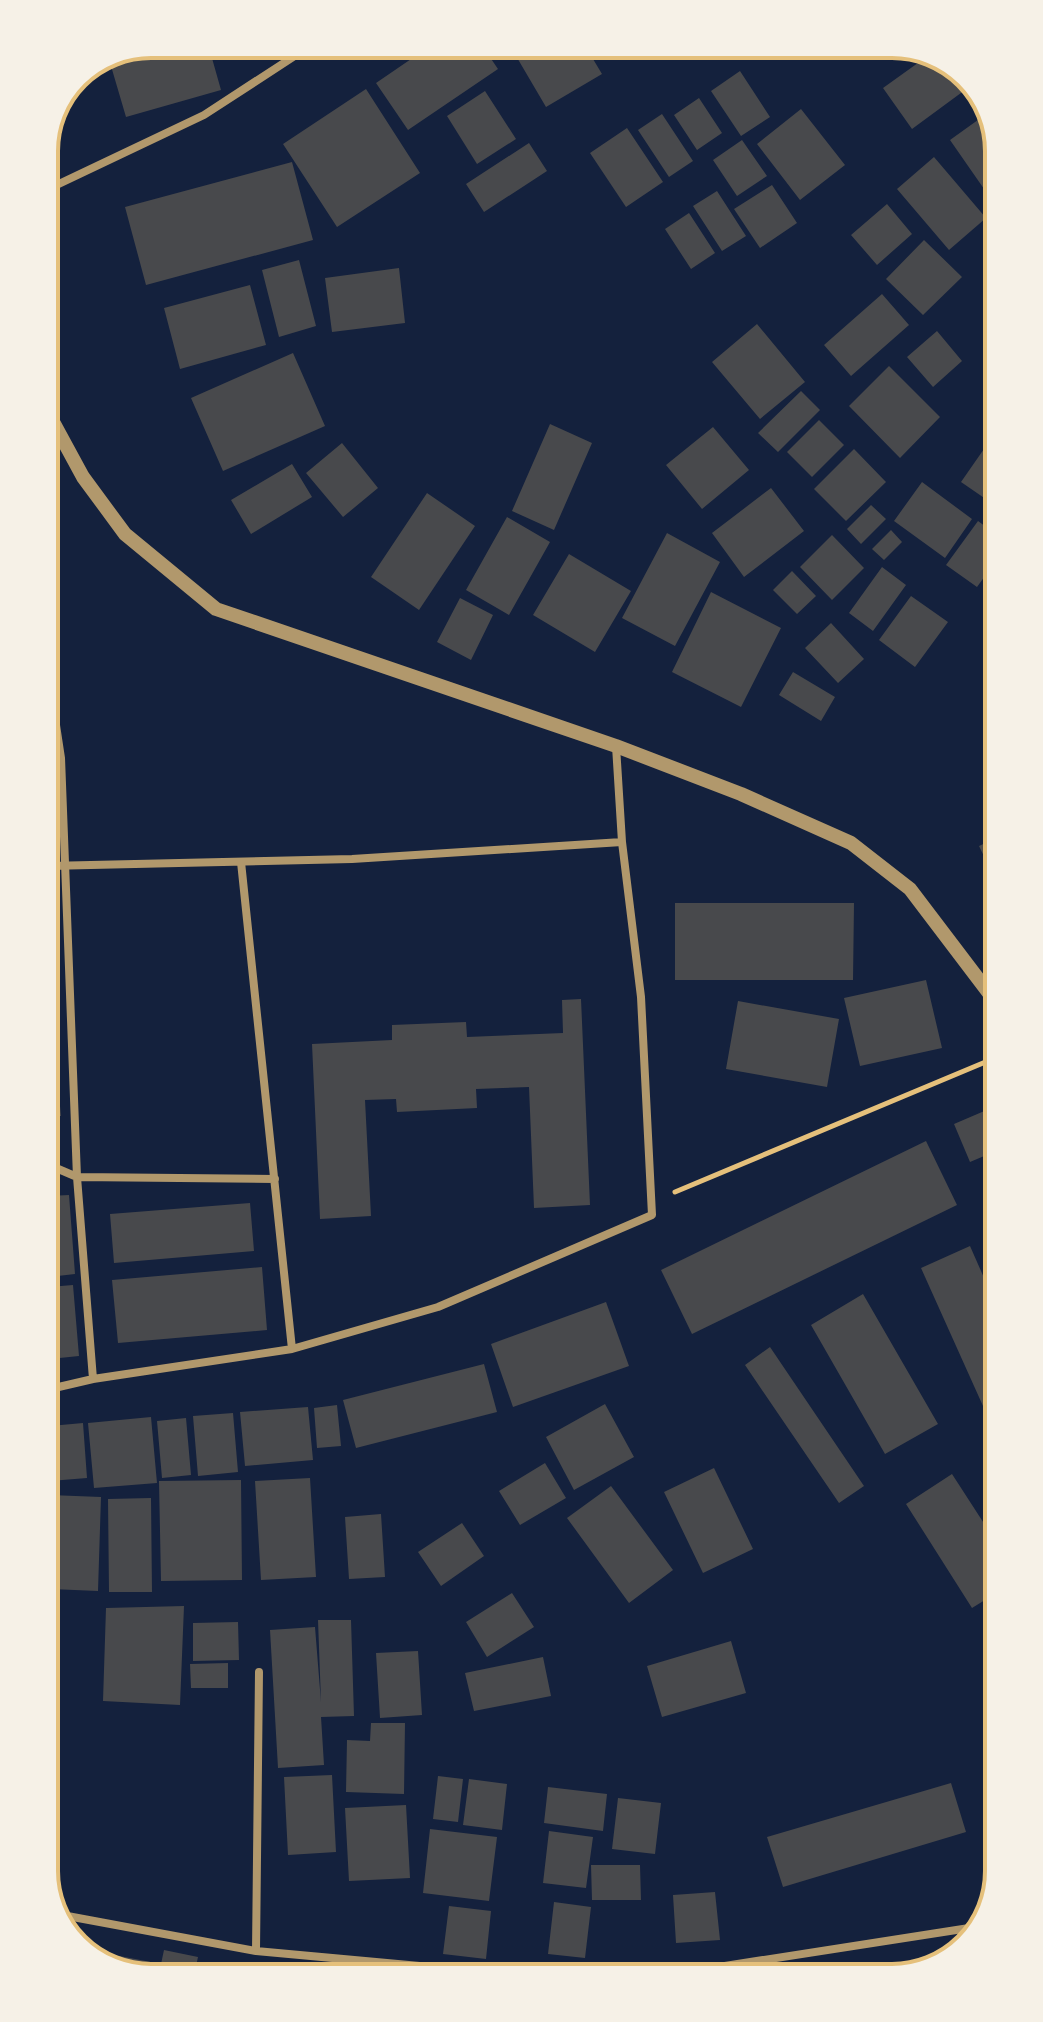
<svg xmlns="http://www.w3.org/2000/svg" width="1043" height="2022" font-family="'PT Serif',serif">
	<rect width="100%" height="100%" fill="#14213d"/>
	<path fill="#48494c" d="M188,44H208L221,90L126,117L111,66Z
		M433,44H481L498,69L408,130L376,83Z
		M509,44H584L602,74L546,107Z
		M929,55L945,61L965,90L912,129L883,88Z
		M740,71L770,117L741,136L711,91Z
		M366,89L420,173L337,227L283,144Z
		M485,91L516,139L477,164L447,116Z
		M699,98L722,133L697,150L674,115Z
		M801,109L845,165L800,200L757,144Z
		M989,112L991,115V199L950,140Z
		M662,114L693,161L669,177L638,130Z
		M627,128L663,182L626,207L590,153Z
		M742,140L767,176L737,196L713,160Z
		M529,143L547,171L484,212L466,184Z
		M934,157L986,218L949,250L897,189Z
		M292,162L313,240L146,285L125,207Z
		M772,185L797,223L760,248L734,209Z
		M717,191L746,236L722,251L693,206Z
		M887,204L912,234L877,265L851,235Z
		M689,213L715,253L691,269L665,229Z
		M924,240L962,277L923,315L886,279Z
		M299,260L316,326L279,337L262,270Z
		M399,268L405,323L332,332L325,278Z
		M250,285L266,345L180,369L164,308Z
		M882,294L909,325L851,376L824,345Z
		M757,324L805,382L760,419L712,362Z
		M937,331L962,361L933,387L907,357Z
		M293,353L325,426L223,471L191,398Z
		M889,366L940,417L900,458L849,406Z
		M801,391L820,410L778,452L758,433Z
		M819,420L844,445L812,477L787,452Z
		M550,424L592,443L554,530L512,511Z
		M713,427L749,470L702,509L666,465Z
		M993,436V504L961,482Z
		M342,443L378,488L343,517L306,473Z
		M854,449L886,482L846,521L814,489Z
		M292,464L312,497L251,534L231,500Z
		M922,482L972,519L945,558L894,521Z
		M771,488L804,531L744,577L712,533Z
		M427,493L475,526L419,610L371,577Z
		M871,505L886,519L861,544L847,529Z
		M507,517L550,542L509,615L466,590Z
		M978,521L993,532V565L977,587L946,565Z
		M891,530L902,542L884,560L872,549Z
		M667,533L720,562L675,646L622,618Z
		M832,535L864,568L832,600L800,567Z
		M569,554L631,591L595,652L533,615Z
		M882,567L906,585L873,631L849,613Z
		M792,571L816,596L797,614L773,590Z
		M711,592L781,628L741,707L672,672Z
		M911,596L948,622L915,667L879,640Z
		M460,598L493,615L471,660L437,642Z
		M831,623L864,659L838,683L805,648Z
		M793,672L835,697L821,721L779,695Z
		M994,839L995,879L979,846Z
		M675,903H854L853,980H675Z
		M926,980L942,1048L860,1066L844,998Z
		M48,985L61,1116L48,1117Z
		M581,999L590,1205L534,1208L529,1087L476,1089L477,1108L397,1112L396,1099L365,1100L371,1216L320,1219L312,1044L392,1040V1025L466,1022L467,1037L563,1033L562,1000Z
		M738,1001L839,1019L827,1087L726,1069Z
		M996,1106V1151L970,1162L954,1124Z
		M926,1141L957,1205L692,1334L661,1270Z
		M69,1195L75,1274L49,1277V1196Z
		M250,1203L254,1251L114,1263L110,1214Z
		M970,1246L996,1305L997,1400L983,1406L921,1268Z
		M262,1267L267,1330L118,1343L112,1280Z
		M73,1285L79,1356L50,1359L49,1287Z
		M863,1294L938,1424L885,1454L811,1325Z
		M606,1302L629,1366L513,1407L491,1344Z
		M770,1347L864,1486L839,1503L745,1365Z
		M484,1364L497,1412L356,1448L343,1400Z
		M605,1404L634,1457L574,1490L546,1437Z
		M337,1405L341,1446L317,1448L314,1408Z
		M308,1407L313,1460L245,1466L240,1412Z
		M233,1413L238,1472L198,1476L193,1416Z
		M151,1417L157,1483L94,1488L88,1423Z
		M186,1418L191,1475L162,1478L157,1421Z
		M83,1423L87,1478L50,1481V1426Z
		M545,1463L566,1498L520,1525L499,1491Z
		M714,1468L753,1549L703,1573L664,1492Z
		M952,1474L998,1545V1592L972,1608L906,1504Z
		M310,1478L316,1577L261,1580L255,1481Z
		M241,1480L242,1580L161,1581L159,1481Z
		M611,1486L673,1570L629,1603L567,1518Z
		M50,1495L101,1497L98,1591L51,1589Z
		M151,1498L152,1592H109L108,1499Z
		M381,1514L385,1577L349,1579L345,1517Z
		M462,1523L484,1556L441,1586L418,1552Z
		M512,1593L534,1627L487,1657L466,1622Z
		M184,1606L180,1705L103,1701L106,1608Z
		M318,1620H351L354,1716L321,1717L324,1765L278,1768L270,1630L315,1627L321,1702Z
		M238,1622L239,1660L193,1661V1623Z
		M731,1641L746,1693L662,1717L647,1666Z
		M418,1651L422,1715L380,1718L376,1653Z
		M543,1657L551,1696L474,1711L465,1673Z
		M228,1663V1688H191L190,1664Z
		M371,1723H405L404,1794L346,1792L347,1740L370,1741Z
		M332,1775L336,1852L288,1855L284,1777Z
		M438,1776L463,1779L458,1822L433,1819Z
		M469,1779L507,1784L502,1830L463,1825Z
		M951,1783L966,1832L783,1887L767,1837Z
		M548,1787L607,1794L603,1831L544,1823Z
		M618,1798L661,1803L655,1854L612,1849Z
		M406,1805L410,1878L349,1881L345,1808Z
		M430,1829L497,1837L489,1901L423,1893Z
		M549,1831L593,1837L586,1888L543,1883Z
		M591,1865H640L641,1900H592Z
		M715,1892L720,1940L676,1943L673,1895Z
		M554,1902L591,1907L585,1958L548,1954Z
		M449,1906L491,1911L486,1959L443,1954Z
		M164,1950L198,1957L195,1971L202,1972L201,1977L143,1978L102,1962L104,1953L161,1964Z
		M210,1964L272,1972V1976L209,1977Z"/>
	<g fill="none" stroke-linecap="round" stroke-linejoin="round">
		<path stroke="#e5c07b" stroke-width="5" d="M675,1192L995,1058"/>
		<path stroke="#b1986c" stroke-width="8" d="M44,191L204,115L313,44
			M46,659L61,758L77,1177L93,1379
			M241,862L292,1349
			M47,866L352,859L622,842L616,746
			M49,1165L77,1177L275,1179
			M50,1389L93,1379L292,1349L438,1307L652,1215L641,997L622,842
			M62,1915L256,1951L507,1974
			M256,1951L259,1672
			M603,1973L712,1968L982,1926"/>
		<path stroke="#b1986c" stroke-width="14" d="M45,407L83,477L125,534L216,609L616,746L741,794L851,843L910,889L995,1001
			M52,1912L62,1915L60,1922"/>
	</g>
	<path d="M0 0H1043V2022H0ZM151 58H892A93 93 0 0 1 985 151V1871A93 93 0 0 1 892 1964H151A93 93 0 0 1 58 1871V151A93 93 0 0 1 151 58Z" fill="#f6f1e7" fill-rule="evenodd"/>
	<path fill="none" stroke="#e5c07b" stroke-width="4" d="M151 58H892A93 93 0 0 1 985 151V1871A93 93 0 0 1 892 1964H151A93 93 0 0 1 58 1871V151A93 93 0 0 1 151 58Z"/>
</svg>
